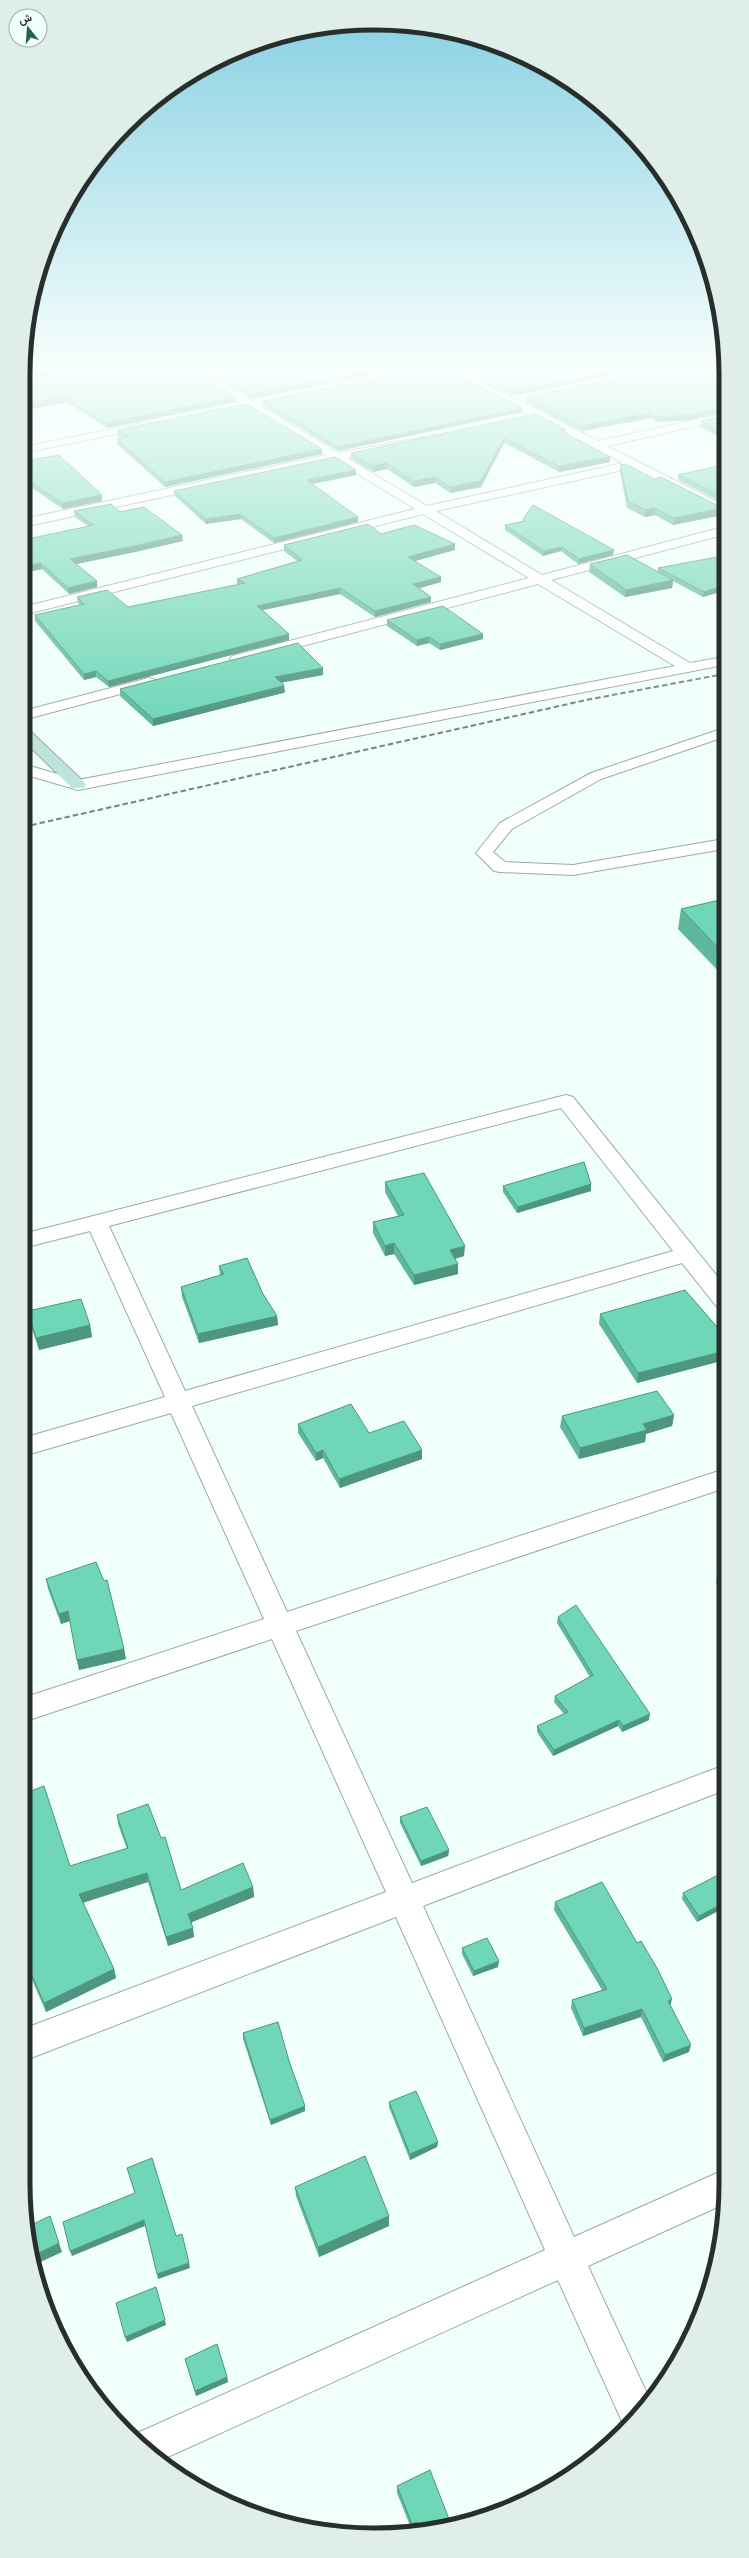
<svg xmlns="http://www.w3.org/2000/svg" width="749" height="2558" font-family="Lato,Vazirmatn,sans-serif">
	<rect width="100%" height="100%" fill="#f0fff9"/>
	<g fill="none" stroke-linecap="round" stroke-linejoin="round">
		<defs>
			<path id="street" d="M181,366H193L338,453L423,437V441L347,458L427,506L623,463L439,369L330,391L325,388L326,386L424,366H449L598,441L723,414V420L607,446L723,505V514L632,468L436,511L542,575L723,527V535L551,580L690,663L724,657V665L78,790L23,774V764L78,780L675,666L538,584L242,662H232L230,659L232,656L529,578L423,514L23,615V607L415,509L335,460L23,527V519L326,455Z
				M147,422L151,423V427L23,453V447Z
				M149,678L154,679L156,682L154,685L23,720V711Z
				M724,728V737L601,779L512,829L493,852L505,862L573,865L724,839V849L573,875L500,872L494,871L476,853L500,823L591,773Z
				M566,1095L573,1097L725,1286V1310L717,1307L682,1263L192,1406L287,1612L725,1469V1488L296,1631L412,1883L725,1765V1790L423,1906L574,2237L726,2169L724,2204L588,2266L650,2400L639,2415L625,2428L558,2280L159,2461L133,2435L545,2250L396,1917L23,2061V2029L386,1892L272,1639L23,1722V1698L264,1619L171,1413L23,1456V1438L165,1397L90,1231L23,1248V1234ZM561,1108L673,1251L185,1391L109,1226Z"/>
			<path id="secondary" d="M23,728L28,729L84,782L86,785L84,788H72L23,740Z"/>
		</defs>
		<use href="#street" stroke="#9aaba5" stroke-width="2"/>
		<use href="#secondary" stroke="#9aaba5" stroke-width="2"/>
		<use href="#street" fill="#fff" fill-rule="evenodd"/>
		<use href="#secondary" fill="#bee5dc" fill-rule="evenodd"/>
		<path stroke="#78827e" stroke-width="2" stroke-dasharray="5.5 3" stroke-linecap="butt" d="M23,827L586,700L724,674"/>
	</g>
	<path fill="#5fb89d" d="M196,366H418L251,399Z
		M452,366H660L512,396Z
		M679,366H723V367L710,366L723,371V413L688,420L657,422L651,418L582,431L526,403V397Z
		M23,383L236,397V402L107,428L66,402L23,411Z
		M263,401L522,412L338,451L263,406Z
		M535,414L610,462L559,472L504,443L481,487L450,493L435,483L414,487L387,469L373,472L351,459V453Z
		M723,416V439L700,427L701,421Z
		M117,430L322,454L165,487L117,444V439L122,438L118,436Z
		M23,461L102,495V501L63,509L23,482Z
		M620,465L654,479L723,508V515L673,525L655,515L645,517L627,508L620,472Z
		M723,465V503L678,480V475Z
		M356,475L312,484L358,522L274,543L241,519L206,524L175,496L174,491Z
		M74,511L120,512L183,541L135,552L76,564L97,587L69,594L42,569L23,573L88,526L75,517Z
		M523,519L613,555L578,564L561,551L543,556L505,530V525L523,521Z
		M381,534L455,544V550L414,561L441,577V582L419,588L431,597V602L375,617L340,594L263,610L289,634V640L109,687L96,677L84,680L35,621V615L80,605L78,603L77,597L128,607L238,585L237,584V579L297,561L284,551V545Z
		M723,556V591L703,597L673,581L672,588L625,597L589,572L590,564L658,572V568Z
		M387,620L483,634V639L440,650L429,643L417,646L387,626Z
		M323,668V675L281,682L285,692L283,693L153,726L120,696V689Z
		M724,899V977L678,929L681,909Z
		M385,1182L464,1256L455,1259L458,1274L414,1285L394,1254L385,1256L373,1233V1222L398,1216L385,1192Z
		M591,1184V1191L517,1213L503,1192V1186Z
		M219,1266L263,1294L277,1316L278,1325L199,1343L182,1297L181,1287L220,1275Z
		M28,1311L90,1325L92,1337L39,1350L30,1323Z
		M600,1314L725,1336V1360L637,1383L599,1324Z
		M674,1415L672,1426L646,1434L645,1442L579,1459L560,1427L562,1416Z
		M298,1424L369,1433L422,1459L340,1488L323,1458L316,1461L298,1433Z
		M725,1572V1592L716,1583L717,1577Z
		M46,1579L124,1649L126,1659L79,1670L70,1621L61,1624L48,1589Z
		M558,1617L649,1720L622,1732L618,1726L553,1756L537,1732V1726L564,1714L554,1702L555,1696L590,1677L557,1623Z
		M725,1654V1673L720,1667L723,1655Z
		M23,1794L70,1866L127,1849L118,1824L117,1815L181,1890L253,1887L254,1897L191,1922L193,1928L194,1937L168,1946L148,1882L83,1903L114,1969L116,1978L46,2012L23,1959Z
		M400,1817L449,1850L448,1856L421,1866L400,1823Z
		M726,1871V1907L697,1922L682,1899L683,1893Z
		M555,1902L670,2006L689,2052L663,2062L641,2017L583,2036L571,2008L572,2000L602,1990L554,1910Z
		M462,1948L498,1967L473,1976L462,1954Z
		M243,2033L289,2061L305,2111L271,2125L243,2039Z
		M389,2102L438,2142L437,2147L410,2160L389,2107Z
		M295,2187L389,2216V2226L319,2257L296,2196Z
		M185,2359L227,2377L228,2382L196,2396Z
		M397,2486L449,2519L464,2523L411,2528L397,2493Z"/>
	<path fill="#4e9680" d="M76,366H102L23,381V376Z
		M392,366H418L251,399V394Z
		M636,366H660L512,396V391Z
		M65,397L66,402L23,411V405Z
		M236,397V402L107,428L106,423Z
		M522,408V412L338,451V447Z
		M723,408V413L688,420L657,422V417Z
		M651,413V418L582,431L583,426Z
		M565,429V435L560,430Z
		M504,438V443L481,487L450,493V487Z
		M322,449V454L165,487V482Z
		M610,457V462L559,472V466Z
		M387,463V469L373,472V466Z
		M356,470V475L307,485V480Z
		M435,477V483L414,487V481Z
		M102,495V501L63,509L62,503Z
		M655,508V515L645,517V510Z
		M723,508V515L673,525L674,518Z
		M240,514L241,519L206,524V519Z
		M358,517V522L274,543V538Z
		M182,535L183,541L135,552L71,565L70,559Z
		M455,544V550L408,563V557Z
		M562,547L561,551L543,556L544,551Z
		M614,550L613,555L578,564L579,559Z
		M41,563L42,569L23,573V567Z
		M441,577V582L413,590V584Z
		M673,580L672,588L625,597L626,590Z
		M97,581V587L69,594L68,588Z
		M723,586V591L703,597L704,592Z
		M340,588V594L258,611L257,606Z
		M431,597V602L375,617V611Z
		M289,634V640L109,687L108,681Z
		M483,634V639L440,650V644Z
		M429,637V643L417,646V640Z
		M323,668V675L275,684V677Z
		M96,671V677L84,680V674Z
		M284,685L285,692L283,693L153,726V719Z
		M591,1184V1191L517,1213L518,1207Z
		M394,1243V1254L385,1256V1246Z
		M465,1246L464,1256L450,1260V1250Z
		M458,1264V1274L414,1285V1275Z
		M277,1316L278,1325L199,1343L198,1334Z
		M90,1325L92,1337L39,1350L36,1338Z
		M725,1351V1360L637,1383L638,1373Z
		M674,1415L672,1426L646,1434L645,1442L579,1459L580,1448L643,1424Z
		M323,1450V1458L316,1461V1453Z
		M422,1450V1459L340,1488L339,1479Z
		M68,1611L70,1621L61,1624L59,1614Z
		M124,1649L126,1659L79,1670L77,1660Z
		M650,1714L649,1720L622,1732L623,1726Z
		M619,1720L618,1726L553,1756L554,1750Z
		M449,1850L448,1856L421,1866V1861Z
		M147,1873L148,1882L81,1903L79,1894Z
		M253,1887L254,1897L190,1923L188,1914Z
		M726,1902V1907L697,1922L699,1916Z
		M193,1928L194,1937L168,1946L166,1937Z
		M499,1961L498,1967L473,1976L474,1971Z
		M114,1969L116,1978L46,2012L44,2003Z
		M672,1999L670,2007L668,2001Z
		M642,2009L641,2017L583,2036L584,2028Z
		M691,2045L689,2052L663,2062L665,2055Z
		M305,2106V2111L271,2125L270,2120Z
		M438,2142L437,2147L410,2160V2154Z
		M389,2216V2226L319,2257L318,2247Z
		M144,2220L145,2226L72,2256L70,2251Z
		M59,2243L62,2252L34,2265L31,2257Z
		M189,2263L190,2268L158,2279L157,2274Z
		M165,2320L166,2325L127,2342L125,2337Z
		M227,2377L228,2382L196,2396L195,2391Z
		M417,2522V2528H412V2524Z"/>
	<path fill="#6fd6b7" stroke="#4e9680" d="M24,366H32L33,367V366H76L23,376Z
		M121,366H186L236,397L106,423L65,397L23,405V383Z
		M204,366H392L251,394Z
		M439,366L522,408L338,447L263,401Z
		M462,366H636L512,391Z
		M679,366H709L723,371V408L689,415L657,417L651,413L583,426L526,397Z
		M247,404L322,449L165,482L117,439L128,437L117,430Z
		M535,414L565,429L560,430L610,457L559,466L504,438L481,481L450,487L435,477L414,481L387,463L373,466L351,453Z
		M723,416V433L701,421Z
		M59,455L102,495L62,503L23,477V461Z
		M335,457L356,470L307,480L358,517L274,538L240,514L206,519L174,491Z
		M626,464L654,479L661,477L723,508L674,518L655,508L645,510L628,501L620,465Z
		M723,465V497L678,475Z
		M111,504L120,512L144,507L182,535L135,546L70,559L97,581L68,588L41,563L23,567V540L94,525L74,511Z
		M533,505L614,550L579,559L562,547L544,551L505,525L525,521L523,519Z
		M368,524L381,534L414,525L455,544L408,557L441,577L413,584L431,597L375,611L340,588L257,606L289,634L108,681L96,671L84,674L35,615L84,604L77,597L107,590L128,607L245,583L237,579L302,560L284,545Z
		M627,555L673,580L626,590L590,564Z
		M723,556V586L704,592L658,568Z
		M443,606L483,634L440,644L429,637L417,640L387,620Z
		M298,643L323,668L275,677L284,685L283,686L153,719L120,689Z
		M724,899V954L681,909Z
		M584,1162L591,1184L518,1207L503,1186Z
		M424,1173L465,1246L450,1250L458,1264L414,1275L394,1243L385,1246L373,1222L404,1215L385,1182Z
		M247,1258L263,1294L277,1316L198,1334L181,1287L224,1274L219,1266Z
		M685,1290L725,1336V1338L723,1339L725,1341V1351L638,1373L600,1314Z
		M81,1299L90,1325L36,1338L28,1311Z
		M657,1391L674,1415L643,1424L647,1430L580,1448L562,1416Z
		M351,1404L369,1433L404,1421L422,1450L339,1479L323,1450L316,1453L298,1424Z
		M96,1562L104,1581L107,1580L124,1649L77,1660L68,1611L59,1614L46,1579Z
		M725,1572V1585L717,1577Z
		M576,1605L650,1714L623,1726L619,1720L554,1750L537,1726L568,1712L555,1696L593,1675L558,1617Z
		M44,1786L70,1866L128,1848L117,1815L148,1804L161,1838L165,1837L181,1890L243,1863L253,1887L188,1914L193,1928L166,1937L147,1873L79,1894L114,1969L44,2003L23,1955V1794Z
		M427,1807L449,1850L421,1861L400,1817Z
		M726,1871V1902L699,1916L683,1893Z
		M602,1882L637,1943L641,1941L657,1968L672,1999L668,2001L691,2045L665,2055L642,2009L584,2028L572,2000L607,1989L555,1902Z
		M487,1938L499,1961L474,1971L462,1948Z
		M278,2022L289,2061L305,2106L270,2120L243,2033Z
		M416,2091L438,2142L410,2154L389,2102Z
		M365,2156L389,2216L318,2247L295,2187Z
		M152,2158L176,2236L182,2234L189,2263L157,2274L144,2220L70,2251L63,2222L135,2193L127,2168Z
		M50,2216L59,2243L31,2257L30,2252L27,2227Z
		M156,2287L165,2320L125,2337L116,2303Z
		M217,2344L227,2377L195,2391L185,2359Z
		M430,2470L449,2519L462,2515L464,2523L419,2528L417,2522L412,2524L397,2486Z"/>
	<linearGradient id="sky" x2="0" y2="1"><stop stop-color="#85cfe2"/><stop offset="0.51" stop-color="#f8fffc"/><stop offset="1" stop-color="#f8fffc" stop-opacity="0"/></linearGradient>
	<rect width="749" height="724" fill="url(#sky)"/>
	<path d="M0 0H749V2558H0ZM374 30H375A344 344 0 0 1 719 374V2184A344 344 0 0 1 375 2528H374A344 344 0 0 1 30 2184V374A344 344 0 0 1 374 30Z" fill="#e0eee9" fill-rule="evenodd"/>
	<path fill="none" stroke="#272e2b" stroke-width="5" d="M374 30H375A344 344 0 0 1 719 374V2184A344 344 0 0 1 375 2528H374A344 344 0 0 1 30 2184V374A344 344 0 0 1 374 30Z"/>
	<g transform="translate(28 28) rotate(343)"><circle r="19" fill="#f0fff9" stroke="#a0aba7"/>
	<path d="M0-3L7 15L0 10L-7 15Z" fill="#216251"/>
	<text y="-6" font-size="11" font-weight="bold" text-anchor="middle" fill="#272e2b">ش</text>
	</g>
</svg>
